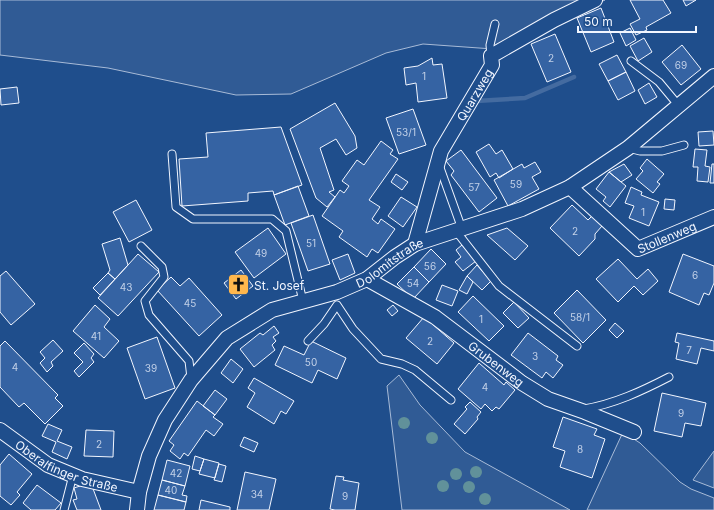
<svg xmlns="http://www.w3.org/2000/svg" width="714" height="510" font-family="Inter,sans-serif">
	<rect width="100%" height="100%" fill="#1f4e8c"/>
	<path fill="#305b95" stroke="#a8bbd7" d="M0,0H605L493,49L423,44L386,53L291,94L236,95L108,68L0,55Z
		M399,375L420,405L465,452L570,510H402L387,386Z
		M623,432L640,443L680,482L691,489L714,498V510H587Z
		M714,451V488L693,480L695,477Z"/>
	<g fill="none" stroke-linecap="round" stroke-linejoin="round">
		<path stroke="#446ba0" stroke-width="4.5" d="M476,101L525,98L574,77"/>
	</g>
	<path fill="#3563a3" stroke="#f2f6ff" d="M630,0H663L671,13L646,27L647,30L636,35L630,24L640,19Z
		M683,0H696L686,6Z
		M601,8L614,42L591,52L577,18Z
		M630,28L636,40L626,46L620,33Z
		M555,34L571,72L547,82L531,44Z
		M644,38L652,52L638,61L630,46Z
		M682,45L701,69L681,85L662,62Z
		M617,55L626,72L608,81L599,64Z
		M432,58L433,65L442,64L447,98L418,102L416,83L406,85L404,68L418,66Z
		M626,72L635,91L618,100L608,81Z
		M649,83L657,97L645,104L638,90Z
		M17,87L19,103L1,105L0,89Z
		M335,103L355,136L357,148L346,155L336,139L320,148L334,190L329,192L335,197L327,207L316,198L290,129Z
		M413,109L426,145L399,154L386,118Z
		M281,127L302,185L274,195L273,191L248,193V201L182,206L179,159L208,157L206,133Z
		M713,131L714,145L699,146L698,132Z
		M381,141L393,150L390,154L398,159L369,200L380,207L372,219L378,224L381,219L395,229L378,253L372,249L367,257L339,237L343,231L322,216L340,190L344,193L349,186L342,181L357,160L364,165Z
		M489,144L496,154L502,150L513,169L499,178L496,173L490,177L476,152Z
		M695,149L707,150L705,166L710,167L708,182L697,181L698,167H693Z
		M461,150L497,198L479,212L451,175L454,171L446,161Z
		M647,159L664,174L657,182L660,184L653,193L636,179L643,171L640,168Z
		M535,162L541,172L532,177L539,189L508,206L494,180L522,164L524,168Z
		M624,164L632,175L621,182L609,172Z
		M712,164H714V183H710Z
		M609,172L626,186L610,207L603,201L606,197L596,189Z
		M396,174L408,182L402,190L391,182Z
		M298,186L309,216L285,225L274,195Z
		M631,187L642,192L641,195L659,202L649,226L629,218L634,206L625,203Z
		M401,197L417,207L403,227L388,216Z
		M665,199L675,200L674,210L664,209Z
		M136,200L152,230L129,242L113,212Z
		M572,205L588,220L592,216L602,226L595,234V239L579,256L550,228Z
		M313,215L330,264L308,271L291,223Z
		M268,228L286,254L254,278L235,252Z
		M507,228L528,246L515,260L487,235Z
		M120,238L128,265L115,279L108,273L110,270L102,244Z
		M462,245L476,261L463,271L455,262L461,257L456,250Z
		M431,249L446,264L429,282L414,267Z
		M138,254L159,272L118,316L98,298Z
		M348,254L355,273L340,280L332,260Z
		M683,254L714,266V283L709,295L704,293L699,305L669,292Z
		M618,259L637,279L648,269L658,281L643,295L634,286L618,302L596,279Z
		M477,265L491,281L482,290L467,276Z
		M414,267L429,282L413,299L397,284Z
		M241,270L253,286L236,299L224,283Z
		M6,271L35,304L11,325L0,312V276Z
		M108,273L115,279L100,295L93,288Z
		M467,276L473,282L467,294L459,290Z
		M171,277L180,286L189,278L222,315L199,336L157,290Z
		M442,285L458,291L452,306L436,300Z
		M577,290L606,320L583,343L554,313Z
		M473,296L504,326L489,341L458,312Z
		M514,302L529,318L518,328L503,313Z
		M95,305L110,319L104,327L119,341L104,358L73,331Z
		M393,305L398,311L392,316L387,310Z
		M424,317L454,343L437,364L406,338Z
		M615,323L624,331L617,338L609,330Z
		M274,326L279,333L273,337L276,341L272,345L275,350L254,367L240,349L260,333L263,335Z
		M528,333L558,356L556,360L563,365L553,378L546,372L542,378L511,355Z
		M677,333L714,341V351L701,348L697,364L676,359L679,343L675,342Z
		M157,337L175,388L145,399L127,348Z
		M53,340L63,351L51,362L53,366L47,372L40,363L45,358L40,352Z
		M5,341L58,395L55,398L63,406L45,424L24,403L19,407L0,387V346Z
		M311,341L346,358L337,379L318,370L312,383L275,365L284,346L304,355Z
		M84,343L94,354L91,358L94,362L79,377L74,371L83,362L74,353Z
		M231,359L243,369L233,383L221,373Z
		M479,363L504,385L506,382L515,390L499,409L496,407L492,411L485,404L481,409L458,389Z
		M254,378L294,401L286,414L281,411L274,424L247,407L255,393L248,388Z
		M215,390L227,399L215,415L203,406Z
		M662,393L706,403L701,426L685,423L682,437L654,431Z
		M197,401L215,415L213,417L223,424L214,436L206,430L188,456L184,453L180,459L170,451L174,445L169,441Z
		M470,402L481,412L477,417L478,419L465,434L454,424L467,409L465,407Z
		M563,417L597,429L594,435L605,439L592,478L560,467L565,451L553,447Z
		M48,424L62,430L57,441L72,447L67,459L52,452L56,442L42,436Z
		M86,430L114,431L113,457L84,456Z
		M244,437L258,443L254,452L240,446Z
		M9,454L32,474L17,492L20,495L11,505L0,496V465Z
		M195,456L204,459L200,471L192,469Z
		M204,459L219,463L215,478L199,474Z
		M167,460L190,466L185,486L162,480Z
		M219,464L226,466L222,482L214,480Z
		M245,472L276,479L269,510H237Z
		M336,476L344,477L343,480L359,483L355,510H335L330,509Z
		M162,480L185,486L182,495L187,496L186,502L158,495Z
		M86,484L92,486L101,510H77L73,500L77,499L74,488Z
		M37,485L61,503L55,510H31L23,503Z
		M158,495L186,502L184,510H154Z
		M201,500L230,507V510H199Z"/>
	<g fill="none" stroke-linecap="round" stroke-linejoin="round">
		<defs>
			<path id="lane" d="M491,56L490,45L495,24
				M631,61L659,82L679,106
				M628,148L640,151H662L684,145
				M172,154L176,207L193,219H272L286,231L303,301
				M439,165L462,229
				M456,231L499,286L577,346
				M141,246L162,267L164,277L145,301L149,315L189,361L191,378
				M308,341L324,324L337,305L353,329L381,359L402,364L415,370L451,400
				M584,409C614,404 642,391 669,377
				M64,510L73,475"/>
			<g id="street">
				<path id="s1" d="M570,187L638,249L714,217"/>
				<path id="s2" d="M415,244L441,151L492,65L491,56L554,20L595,0"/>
				<path id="s3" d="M367,279L435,317L522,383L548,399L585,412L634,432"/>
				<path id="s4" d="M0,430L48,465L82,479L139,492"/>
				<path id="s5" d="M137,510L139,492L149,456L165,420L191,380L227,338L272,310L337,292L367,279L395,257L415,244L522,209L570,187L628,148L714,76"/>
			</g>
		</defs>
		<use href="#lane" stroke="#f2f6ff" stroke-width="9"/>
		<use href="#street" stroke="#f2f6ff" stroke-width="16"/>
		<use href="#lane" stroke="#1f4e8c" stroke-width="7"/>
		<use href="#street" stroke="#1f4e8c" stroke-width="14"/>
	</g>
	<g fill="#61919a">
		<circle cx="404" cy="423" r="6"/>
		<circle cx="432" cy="438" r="6"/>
		<circle cx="476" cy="472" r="6"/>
		<circle cx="456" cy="474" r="6"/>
		<circle cx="443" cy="486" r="6"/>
		<circle cx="469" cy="487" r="6"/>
		<circle cx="485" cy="499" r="6"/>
	</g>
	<defs>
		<symbol id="church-square" viewBox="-11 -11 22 22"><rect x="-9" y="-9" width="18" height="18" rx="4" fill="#ffb74d" stroke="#1f4e8c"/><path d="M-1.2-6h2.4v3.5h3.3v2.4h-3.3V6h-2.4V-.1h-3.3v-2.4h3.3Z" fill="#111"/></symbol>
	</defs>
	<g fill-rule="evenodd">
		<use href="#church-square" x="226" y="272" width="25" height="25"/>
	</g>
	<g text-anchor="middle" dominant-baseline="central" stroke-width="3" stroke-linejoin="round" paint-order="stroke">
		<g font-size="10" fill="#c3d1e8">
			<text x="551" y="58">2</text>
			<text x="681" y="65">69</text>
			<text x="424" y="76">1</text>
			<text x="406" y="132">53/1</text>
			<text x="516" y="184">59</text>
			<text x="474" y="187">57</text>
			<text x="643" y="212">1</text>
			<text x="575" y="231">2</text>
			<text x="311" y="243">51</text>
			<text x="261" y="253">49</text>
			<text x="430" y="266">56</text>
			<text x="695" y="275">6</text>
			<text x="413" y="283">54</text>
			<text x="126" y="287">43</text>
			<text x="190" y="303">45</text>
			<text x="580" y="317">58/1</text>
			<text x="481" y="319">1</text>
			<text x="96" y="336">41</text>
			<text x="430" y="341">2</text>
			<text x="689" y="350">7</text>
			<text x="535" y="356">3</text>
			<text x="311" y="362">50</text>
			<text x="15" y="367">4</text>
			<text x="151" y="368">39</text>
			<text x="485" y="387">4</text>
			<text x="681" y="413">9</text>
			<text x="99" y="444">2</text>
			<text x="580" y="449">8</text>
			<text x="176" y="473">42</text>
			<text x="171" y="490">40</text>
			<text x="257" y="494">34</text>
			<text x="345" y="496">9</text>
		</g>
		<g font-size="12" fill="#f2f6ff" stroke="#1f4e8c">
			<text stroke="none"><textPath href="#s2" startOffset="162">Quarzweg</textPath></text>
			<text stroke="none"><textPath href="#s1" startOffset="123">Stollenweg</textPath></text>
			<text stroke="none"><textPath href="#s5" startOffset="379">Dolomitstraße</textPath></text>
			<text stroke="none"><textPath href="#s3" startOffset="155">Grubenweg</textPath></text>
			<text stroke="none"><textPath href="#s4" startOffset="77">Oberalfinger Straße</textPath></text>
		</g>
		<g font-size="12" fill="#f2f6ff" stroke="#1f4e8c" text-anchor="start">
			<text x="254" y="285">St. Josef</text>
		</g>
	</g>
	<path d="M578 26v6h118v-6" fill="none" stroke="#f2f6ff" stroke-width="2"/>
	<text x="584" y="26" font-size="12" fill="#f2f6ff" stroke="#1f4e8c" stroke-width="3" paint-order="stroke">50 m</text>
</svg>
